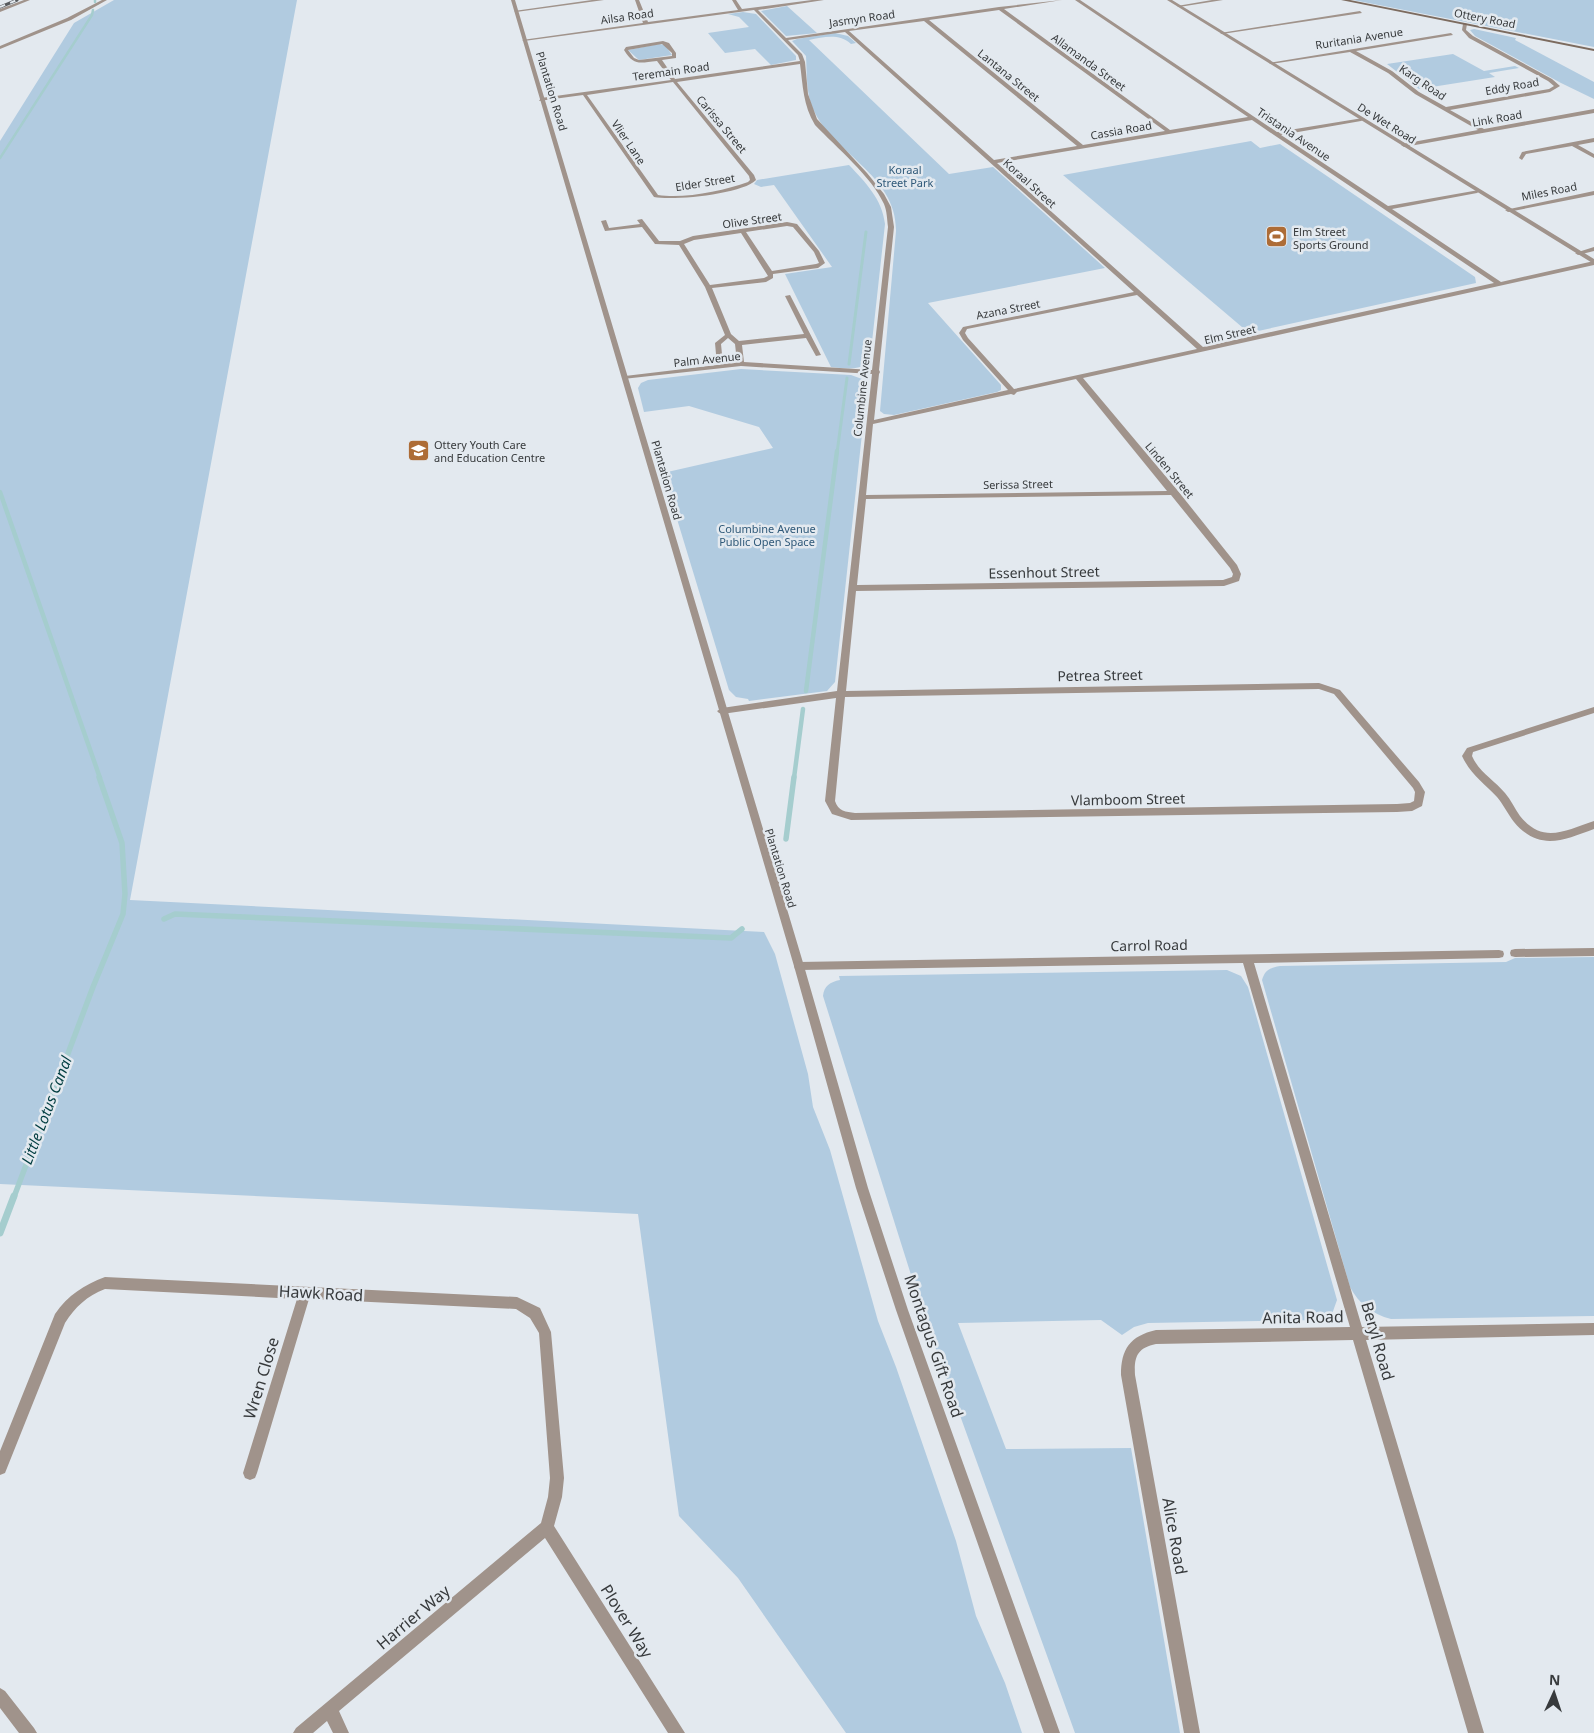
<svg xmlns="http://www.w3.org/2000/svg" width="1594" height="1733" font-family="'Noto Sans',sans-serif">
	<rect width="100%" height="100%" fill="#e3e9ef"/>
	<path fill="#b1cbe0" d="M114,0H297L130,900L764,932L775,954L808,1074L813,1107L830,1150L878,1321L896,1367L956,1541L976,1616L1005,1683L1022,1733H846L738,1578L679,1516L638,1214L0,1184V141L74,23Z
		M1353,0H1594V47Z
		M787,6L817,33L786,36L761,11Z
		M743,12L756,14L796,56V60L771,65L755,49L725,53L708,33L749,27L739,17L728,14Z
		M1474,29L1516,38L1515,40L1594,82V99L1561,83L1475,36L1470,30Z
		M835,33L848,36L856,43L851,44C839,33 824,37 809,40L949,174L993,167L1105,268L928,303L1001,385V390L997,392L894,415L884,414L880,411L896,231C897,175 833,154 813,109C806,94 807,73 806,56L792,41L797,39Z
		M659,44L665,45L672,55L639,60L628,50Z
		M1453,54L1484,71L1515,66L1519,68L1489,73L1495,77L1419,89L1387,64Z
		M1251,141L1260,148L1280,144L1475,277L1476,283L1249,333L1063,175Z
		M849,165C866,183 882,199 885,224L870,360C861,372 844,368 831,367L785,274L832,267L774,185L761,187L754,184L757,180Z
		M741,369L851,375L862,379L867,388L835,682L827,691L749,701L748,699L736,697L729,690L663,473L773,448L759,427L689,406L644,412L638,388L641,383L648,380Z
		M1594,957V1316L1391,1319C1372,1314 1359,1304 1350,1287L1262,980C1265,970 1270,968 1280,966L1506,962L1515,958Z
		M1227,970L1241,976L1248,987L1337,1300L1332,1314L1319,1320L1148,1323L1134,1327L1122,1335L1101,1320L958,1323L1006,1449L1131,1448L1180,1733H1075L924,1316L823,996C824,986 830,982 840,980L839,976Z"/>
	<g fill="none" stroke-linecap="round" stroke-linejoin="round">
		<path stroke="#a5cdce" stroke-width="2.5" d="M95,0V2
			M0,158L92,15L93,10"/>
		<path stroke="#a5cdce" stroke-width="3" d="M849,364L866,232
			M837,453L847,378"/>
		<path stroke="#a5cdce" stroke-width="4.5" d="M0,492L100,778
			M806,691L837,451
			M794,778L803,709"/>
		<path stroke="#a5cdce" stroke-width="5.5" d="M786,839L794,777
			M164,919L175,914L731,938L742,929
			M14,1197L93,987L123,914L125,894L122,843L99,777"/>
		<path stroke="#a5cdce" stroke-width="7" d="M0,1233L14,1196"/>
		<path fill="#a0938b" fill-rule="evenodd" d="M24,0H30L0,12V9Z
			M592,0H604L516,12L514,11Z
			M635,0H639L648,22L738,10L732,0H736L742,9L812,0H824L758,10L786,38L999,7L1062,0L1004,9L1170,130L1248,117L1075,0H1080L1277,132L1363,118V120L1361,121L1281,135L1388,206L1479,190L1480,191L1477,193L1392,209L1501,282L1594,261V265L1083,378L1178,491L1237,565L1241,574L1239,581L1224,586L856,591L846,691L1319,683L1340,690L1419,782L1425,792L1422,806L1412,811L1397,812L851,820L832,814L825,801L836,698L722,714L719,713L717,711L722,708L837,691L872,374L741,366L623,379L622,378L625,376L717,365L715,343L725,335L705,287L679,245L655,244L642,227L605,231L601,221L606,220L609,228L640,224L637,220L642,219L659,241H680L693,236L787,222L797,224L819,251L825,263L818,268L773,274V278L766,282L712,288L731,334L739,341L804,334L785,296L790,295L821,355L816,356L806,338L742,345L744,362L872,370L888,227C887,219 887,211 884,204C872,177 836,147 815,125C803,105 803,86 800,64L677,82L754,175L756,180C743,194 673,201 654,197L583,95L539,101L541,98L671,80L657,61C639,63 634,66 624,50L626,47L663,41L669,43L676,53V58L662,60L675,79L800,61L798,55L754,10L524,41L522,40L643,23ZM999,10L1165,131L1083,145L929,20ZM924,21L1077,146L994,160L849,31ZM845,32L1134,292L963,327L959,333L963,340L1008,390L874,420L879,374L880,372L879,370L894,227L891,207L884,194L867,173L817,119L808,94L805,62L802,54L788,40ZM662,44L672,53V56L639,60L634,58L628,50ZM673,82L749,176L750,180L748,182C723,191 684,199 658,195L587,95ZM1252,120L1274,135L1494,283L1203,347L997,163ZM787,226L793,227L814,252L819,263L816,264L772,271L746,232ZM741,233L768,276L764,278L710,285L684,244L694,240ZM1137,295L1197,349L1014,389L968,338L965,333L967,329ZM728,338L735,344L737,362L723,364L721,344ZM1076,379L1167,491L866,495L873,424L1011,394L1014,395L1017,392ZM1171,495L1230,568L1233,574L1232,577L1223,580L857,585L866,499ZM1319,689L1334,694L1413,788L1415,792L1414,801L1410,803L1397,804L855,813C846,812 838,811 835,801L845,697Z
			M1212,0H1223L1179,7L1177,6Z
			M1360,11L1362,13L1222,34L1220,33Z
			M1465,23L1467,24L1466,30L1473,36L1552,79L1560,86L1550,92L1450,110L1484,129L1594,109V113L1404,147L1401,145L1402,144L1478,130L1415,94L1388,73L1350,52L1271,64L1269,63L1451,33L1453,35L1356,51L1392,71L1419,92L1446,107L1549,89L1554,86L1548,81L1469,38L1462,30L1463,24Z
			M1594,138V142L1578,145L1594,154V158L1572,146L1526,154L1522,160L1519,158L1522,152Z
			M1594,191V195L1508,212L1505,210Z
			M1594,247V251L1578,255L1575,253Z
			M1594,707V713L1473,752L1472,756C1479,772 1494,780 1505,793C1511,800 1515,809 1520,816C1543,845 1566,830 1594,821V829C1564,840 1539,852 1514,822C1508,814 1503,804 1497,797C1483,782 1471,775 1462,756L1467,748Z
			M1594,948V956L1515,957L1511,956L1510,953L1511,950L1515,949Z
			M1499,950L1503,951L1504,954L1503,957L1499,958L1254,963L1362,1327L1594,1323V1335L1366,1340L1484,1733H1468L1353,1340L1156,1344C1137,1348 1134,1357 1135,1375L1200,1733H1184L1121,1375C1121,1349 1130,1336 1156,1330L1350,1327L1243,963L799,970L795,969L794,966L795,963L799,962Z
			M105,1277L517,1297L540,1308L551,1332L564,1478L562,1497L554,1526L685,1733H668L545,1538L339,1711L349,1733H333L327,1721L313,1733H293L296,1728L541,1523L548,1497L550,1478L539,1333L530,1318L516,1309L309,1299L257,1473L255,1478L250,1480L245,1478L243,1473L297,1299L105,1289C87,1296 75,1307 65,1323L5,1473L0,1475V1451L55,1314C68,1295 84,1285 105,1277Z
			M0,1688L5,1691L34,1728L37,1733H19L0,1708Z"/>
		<path fill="#a0938b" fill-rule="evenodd" d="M102,0H107L71,20L0,49V46L67,18Z
			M511,0H515L804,966L868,1188L908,1310L1060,1733H1044L896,1310L856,1188L794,966Z
			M1167,0H1172L1594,259V264Z"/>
		<path fill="#7c6b5f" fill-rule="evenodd" d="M1341,0H1350L1594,49V51Z"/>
		<defs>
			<path id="rail" d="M0,7L17,0"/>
		</defs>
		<use href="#rail" stroke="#575a5d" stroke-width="3"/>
		<use href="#rail" stroke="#e3e9ef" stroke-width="2" stroke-dasharray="5.5" stroke-linecap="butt"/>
	</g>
	<defs>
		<symbol id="stadium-square" viewBox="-11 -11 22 22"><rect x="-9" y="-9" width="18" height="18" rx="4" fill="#ad6c36" stroke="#e3e9ef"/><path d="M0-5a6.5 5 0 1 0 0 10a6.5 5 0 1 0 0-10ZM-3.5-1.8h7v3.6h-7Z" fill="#fff"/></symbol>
		<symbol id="school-square" viewBox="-11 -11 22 22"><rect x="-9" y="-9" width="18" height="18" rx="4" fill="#ad6c36" stroke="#e3e9ef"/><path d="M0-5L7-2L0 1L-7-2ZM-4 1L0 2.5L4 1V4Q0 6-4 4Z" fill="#fff"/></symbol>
	</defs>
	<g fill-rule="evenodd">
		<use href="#stadium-square" x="1264" y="224" width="25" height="25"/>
		<use href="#school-square" x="406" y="438" width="25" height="25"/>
	</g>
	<g text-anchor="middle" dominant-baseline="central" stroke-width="5" stroke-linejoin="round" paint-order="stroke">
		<g font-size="11" fill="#373a3c" stroke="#e3e9ef">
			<text transform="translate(627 16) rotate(-8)">Ailsa Road</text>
			<text transform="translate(862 18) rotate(-8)">Jasmyn Road</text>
			<text transform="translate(1485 18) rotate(11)">Ottery Road</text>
			<text transform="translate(1359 38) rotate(-9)">Ruritania Avenue</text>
			<text transform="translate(1089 62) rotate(36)">Allamanda Street</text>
			<text transform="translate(671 71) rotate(-8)">Teremain Road</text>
			<text transform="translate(1009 75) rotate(39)">Lantana Street</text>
			<text transform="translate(1423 82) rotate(34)">Karg Road</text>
			<text transform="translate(1512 86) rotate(-10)">Eddy Road</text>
			<text transform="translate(552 91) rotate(73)">Plantation Road</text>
			<text transform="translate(1497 118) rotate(-10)">Link Road</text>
			<text transform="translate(1387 123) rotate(32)">De Wet Road</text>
			<text transform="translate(722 124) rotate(50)">Carissa Street</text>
			<text transform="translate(1121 130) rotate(-10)">Cassia Road</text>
			<text transform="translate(1294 134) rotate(34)">Tristania Avenue</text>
			<text transform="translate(629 142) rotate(56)">Vlier Lane</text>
			<text transform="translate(705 182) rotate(-9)">Elder Street</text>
			<text transform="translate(1030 183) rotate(42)">Koraal Street</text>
			<text transform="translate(1549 191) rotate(-11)">Miles Road</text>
			<text transform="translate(752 220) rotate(-8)">Olive Street</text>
			<text transform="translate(1008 309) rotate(-11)">Azana Street</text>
			<text transform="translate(1230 334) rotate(-13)">Elm Street</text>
			<text transform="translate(707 359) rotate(-6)">Palm Avenue</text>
			<text transform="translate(862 388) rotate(-84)">Columbine Avenue</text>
			<text transform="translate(1170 470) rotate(50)">Linden Street</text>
			<text transform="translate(667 480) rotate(74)">Plantation Road</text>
			<text transform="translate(1018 484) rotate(-1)">Serissa Street</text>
			<text transform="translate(781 868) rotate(73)">Plantation Road</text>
		</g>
		<g font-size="11" fill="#2f5979" stroke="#e3e9ef">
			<text x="905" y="169">Koraal<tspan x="905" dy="13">Street Park</tspan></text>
			<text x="767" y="528">Columbine Avenue<tspan x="767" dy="13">Public Open Space</tspan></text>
		</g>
		<g font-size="11" fill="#373a3c" stroke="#e3e9ef" text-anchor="start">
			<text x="1293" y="231">Elm Street<tspan x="1293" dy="13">Sports Ground</tspan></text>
			<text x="434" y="444">Ottery Youth Care<tspan x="434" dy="13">and Education Centre</tspan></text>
		</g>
		<g font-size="14" fill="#373a3c" stroke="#e3e9ef">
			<text transform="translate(1044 572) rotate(-1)">Essenhout Street</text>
			<text transform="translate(1100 675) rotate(-1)">Petrea Street</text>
			<text transform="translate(1128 799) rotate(-1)">Vlamboom Street</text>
			<text transform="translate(1149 945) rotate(-1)">Carrol Road</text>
		</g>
		<g font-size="15" font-style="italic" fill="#003d40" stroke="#e3e9ef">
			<text transform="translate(46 1110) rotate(-69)">Little Lotus Canal</text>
		</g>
		<g font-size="16" fill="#373a3c" stroke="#e3e9ef">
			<text transform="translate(321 1293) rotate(3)">Hawk Road</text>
			<text transform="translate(1303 1317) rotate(-1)">Anita Road</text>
			<text transform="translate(1378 1341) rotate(74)">Beryl Road</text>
			<text transform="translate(934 1346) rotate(71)">Montagus Gift Road</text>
			<text transform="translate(261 1378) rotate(-73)">Wren Close</text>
			<text transform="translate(1175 1536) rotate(80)">Alice Road</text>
			<text transform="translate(413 1617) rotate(-40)">Harrier Way</text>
			<text transform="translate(627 1621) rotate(58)">Plover Way</text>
		</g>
	</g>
	<g transform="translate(1554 1693) rotate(3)" stroke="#e3e9ef" stroke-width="4" paint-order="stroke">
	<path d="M0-4L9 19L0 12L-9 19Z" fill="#373a3c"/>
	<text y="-8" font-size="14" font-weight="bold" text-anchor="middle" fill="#373a3c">N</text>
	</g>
</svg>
